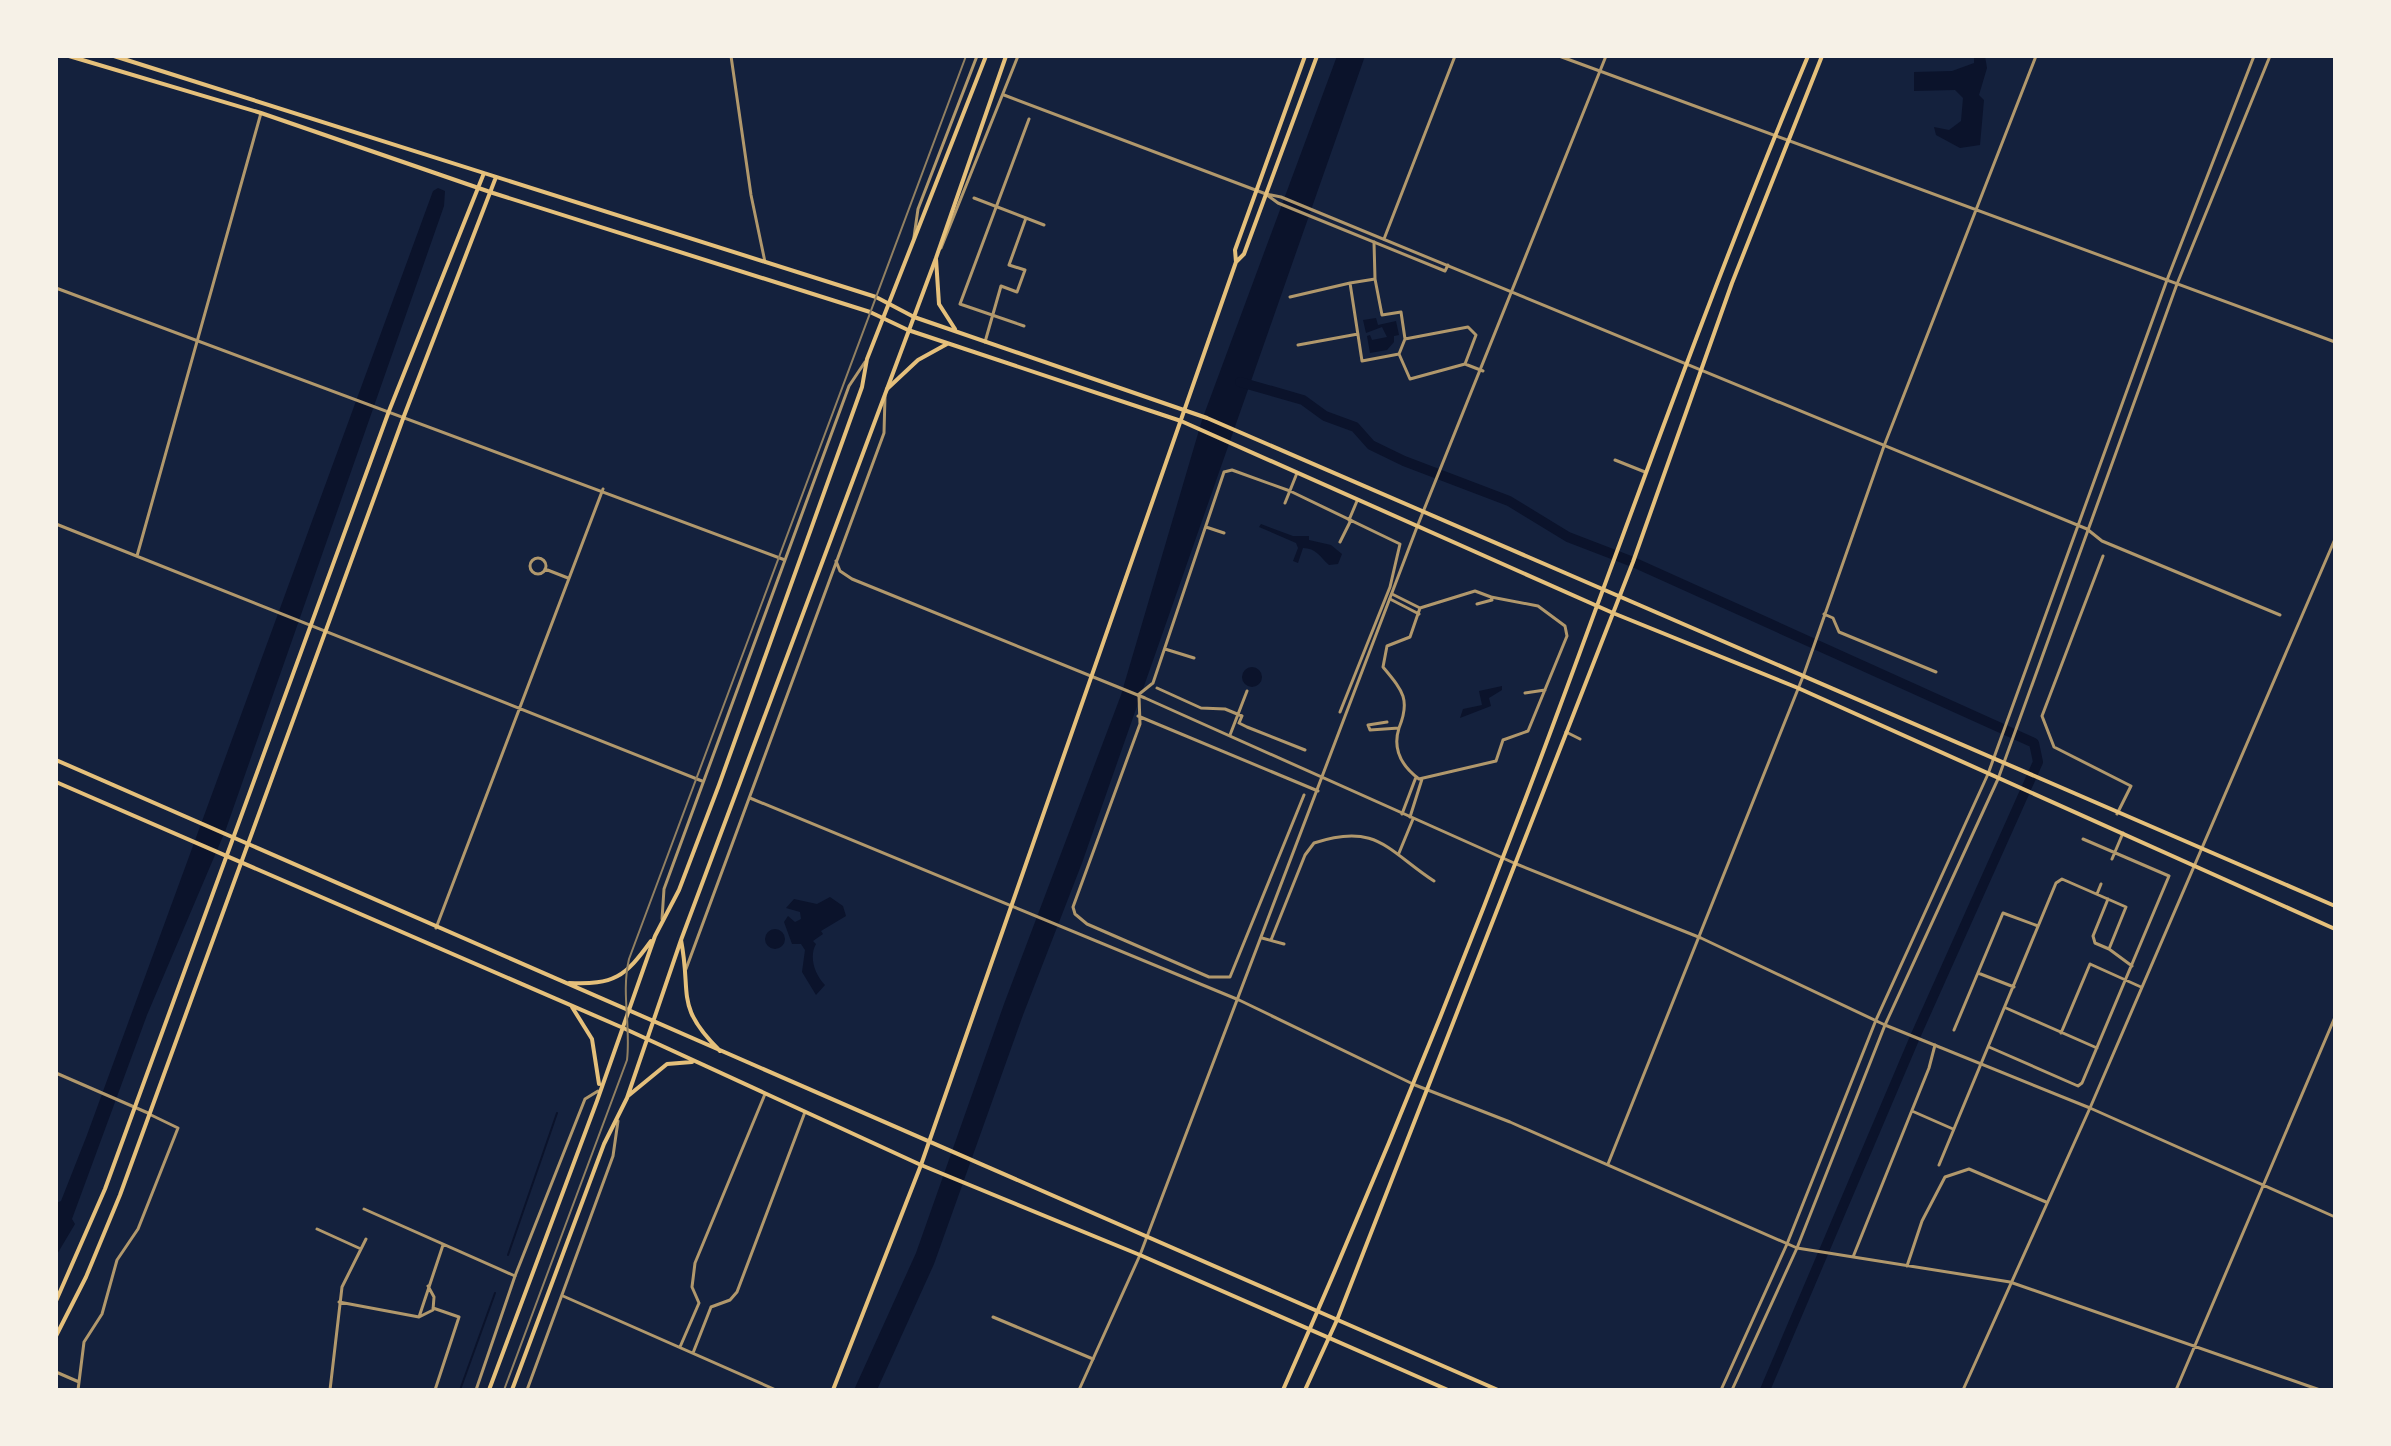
<svg xmlns="http://www.w3.org/2000/svg" width="2391" height="1446" font-family="Signika,sans-serif">
	<rect width="100%" height="100%" fill="#14213d"/>
	<path fill="#0b132b" d="M1337,56H1365L1082,863L1023,1015L934,1264L877,1390H854L916,1253L1004,1004L1121,695L1202,420Z
		M1974,56H1985L1987,68L1979,95L1984,100L1980,145L1960,148L1936,135L1934,127L1949,130L1961,121L1963,98L1955,90L1914,91V72L1952,71L1974,63Z
		M438,188L445,191L444,206L226,829L147,1015L72,1219L75,1224L56,1256V1203L61,1201L87,1135L433,191Z
		M1376,318L1378,325L1396,321L1399,335L1394,336V342L1387,350L1370,353L1367,336L1370,335L1372,340L1387,337L1382,327L1366,333L1363,320Z
		M1261,524L1293,536H1309V540L1331,545L1342,554L1338,564L1329,565C1320,557 1316,548 1303,548L1298,563L1293,561L1298,548L1296,543L1259,527Z
		M1242 677a10 10 0 1 1 20 0a10 10 0 1 1-20 0Z
		M1502,686V690L1489,698L1491,706L1460,718L1463,709L1482,705L1479,691Z
		M830,897L843,906L846,916L821,931L823,934L813,941L816,944C809,956 814,974 825,985L816,995L802,972L805,950L801,944H792L784,922L788,916L795,922L801,919L800,912L786,908L794,899L817,904Z
		M765 939a10 10 0 1 1 20 0a10 10 0 1 1-20 0Z"/>
	<g fill="none" stroke-linecap="round" stroke-linejoin="round">
		<path stroke="#0b132b" stroke-width="2" d="M508,1255L557,1113
			M460,1390L495,1293"/>
		<path stroke="#0b132b" stroke-width="10" d="M1240,382L1303,400L1325,416L1355,427L1371,445L1404,461L1509,501L1568,537L1633,562L2034,743L2038,762L1915,1037L1765,1390"/>
		<path stroke="#b1986c" stroke-width="3" d="M731,56L751,195L765,262
			M1559,56L2335,342
			M1004,95L1266,194
			M1384,239L1455,56
			M1374,242L1375,279L1350,283L1362,361L1399,354L1410,379L1465,364L1483,371
			M1375,279L1382,315L1401,312L1405,339L1468,327L1476,335L1465,364
			M1290,297L1350,283
			M1298,345L1358,334
			M1399,354L1405,339
			M1615,460L1645,472
			M1285,503L1297,473
			M1349,520L1357,501
			M56,524L702,781
			M1206,527L1224,533
			M2087,529L2102,541L2280,615
			M1340,542L1351,520
			M137,556L261,113
			M2103,556L2042,716L2054,747L2131,786L2117,814
			M530 566a8 8 0 1 1 16 0a8 8 0 1 1-16 0Z
			M545,569L568,578
			M1392,594L1420,608
			M1390,599L1419,614
			M1824,614L1833,618L1839,632L1936,672
			M1165,649L1194,658
			M1157,688L1201,708L1225,709L1242,716L1239,723L1247,727L1305,750
			M1525,693L1545,690
			M1138,695L1153,683L1224,472L1232,470L1290,491L1400,544L1390,587L1340,712
			M1139,696L1140,724L1073,907L1075,914L1087,924L1209,977H1230L1304,795
			M1138,716L1318,791
			M1387,722L1368,725L1370,730L1399,728C1392,750 1403,767 1419,779L1496,761L1503,740L1528,731L1567,636L1565,626L1538,606L1491,597
			M1399,728C1411,699 1402,690 1383,667L1387,646L1410,637L1420,608L1475,591L1491,597L1492,600L1477,604
			M1566,732L1580,739
			M1230,735L1247,691
			M750,798L1239,1000L1415,1085L1510,1122L1797,1248L2010,1282L2320,1390
			M1402,814L1416,777
			M1410,817L1422,779
			M1399,853L1413,819
			M2112,859L2123,833
			M2097,894L2101,884
			M2108,899L2093,936L2095,943L2109,949
			M436,928L603,489
			M1262,938L1284,944
			M1271,940L1305,855L1314,843C1377,822 1388,851 1434,881
			M1978,973L2014,987
			M2006,1008L2097,1048
			M1954,1030L2003,913L2038,926
			M2061,1033L2090,964L2141,987
			M1989,1047L2078,1086L2082,1083L2169,876L2083,839
			M2090,1108L2335,1217
			M1912,1111L1953,1129
			M1608,1164L1804,674L1884,446L2036,56
			M1939,1165L2056,883L2062,879L2126,907L2109,949L2132,966
			M364,1209L515,1276
			M317,1229L361,1249
			M1853,1257L1929,1068L1935,1045
			M1907,1266L1922,1221L1945,1177L1969,1169L2046,1202
			M563,1296L776,1390
			M339,1302L419,1317L433,1310L434,1297L428,1286
			M433,1308L459,1317L435,1390
			M419,1317L443,1245
			M993,1317L1093,1359
			M680,1347L699,1303L692,1287L695,1263L765,1094
			M693,1353L711,1307L730,1300L737,1292L805,1112
			M56,1372L79,1382
			M78,1390L84,1342L102,1314L117,1260L138,1229L178,1128L149,1114
			M330,1390L342,1287L366,1239
			M2176,1390L2335,1017"/>
		<path stroke="#b1986c" stroke-width="3" d="M1266,194L1281,197L2087,529
			M1267,195L1278,203L1445,271L1448,265
			M974,198L1044,225
			M914,237L918,209L977,56
			M941,248L1018,56
			M56,288L785,560
			M1024,326L960,304L1029,119
			M985,342L1001,286L1017,292L1025,270L1009,265L1026,218
			M836,561L840,571L852,579L1145,698L1514,863L1701,938L1885,1025L2090,1108
			M662,919L664,889L849,386L865,362
			M686,969L884,433L885,396
			M56,1073L148,1113
			M476,1390L515,1276L585,1099L598,1091
			M527,1390L613,1156L618,1121
			M1079,1390L1140,1255L1417,527L1606,56
			M1721,1390L1787,1244L1876,1020L1988,774L2167,280L2254,56
			M1732,1390L1797,1248L1885,1025L1998,779L2177,284L2270,56
			M1963,1390L2090,1108L2335,539"/>
		<path stroke="#e5c07b" stroke-width="4" d="M69,56L261,113L493,193L870,312L908,330L1181,421L1613,613L1798,688L2335,929
			M114,56L876,297L914,317L1207,418L2335,906
			M936,259L939,304L955,329
			M1236,262L1244,254L1317,56
			M887,389L918,360L947,344
			M56,1301L105,1189L389,411L484,173
			M56,1336L86,1277L120,1195L404,416L496,177
			M833,1390L921,1165L1236,262L1235,250L1305,56
			M1283,1390C1382,1166 1474,939 1559,709C1640,490 1718,271 1808,56
			M1305,1390L1337,1320L1633,562L1732,283L1822,56"/>
		<path stroke="#e5c07b" stroke-width="4" d="M56,760L1498,1390
			M56,782L621,1027L921,1165L1140,1255L1448,1390
			M681,940C692,996 674,1005 720,1051
			M569,983C614,985 625,977 651,941
			M572,1007L592,1039L599,1084
			M628,1096L667,1064L692,1062
			M489,1390L597,1101L655,936L679,890L719,785L862,387L867,359L986,56
			M512,1390L604,1144L627,1098L681,940L936,258L1006,56"/>
		<path stroke="#918062" stroke-width="2" d="M504,1390L627,1060C631,1026 621,993 629,959L966,56"/>
	</g>
	<rect width="2391" height="1446" fill="none" stroke="#f6f1e7" stroke-width="116"/>
</svg>
